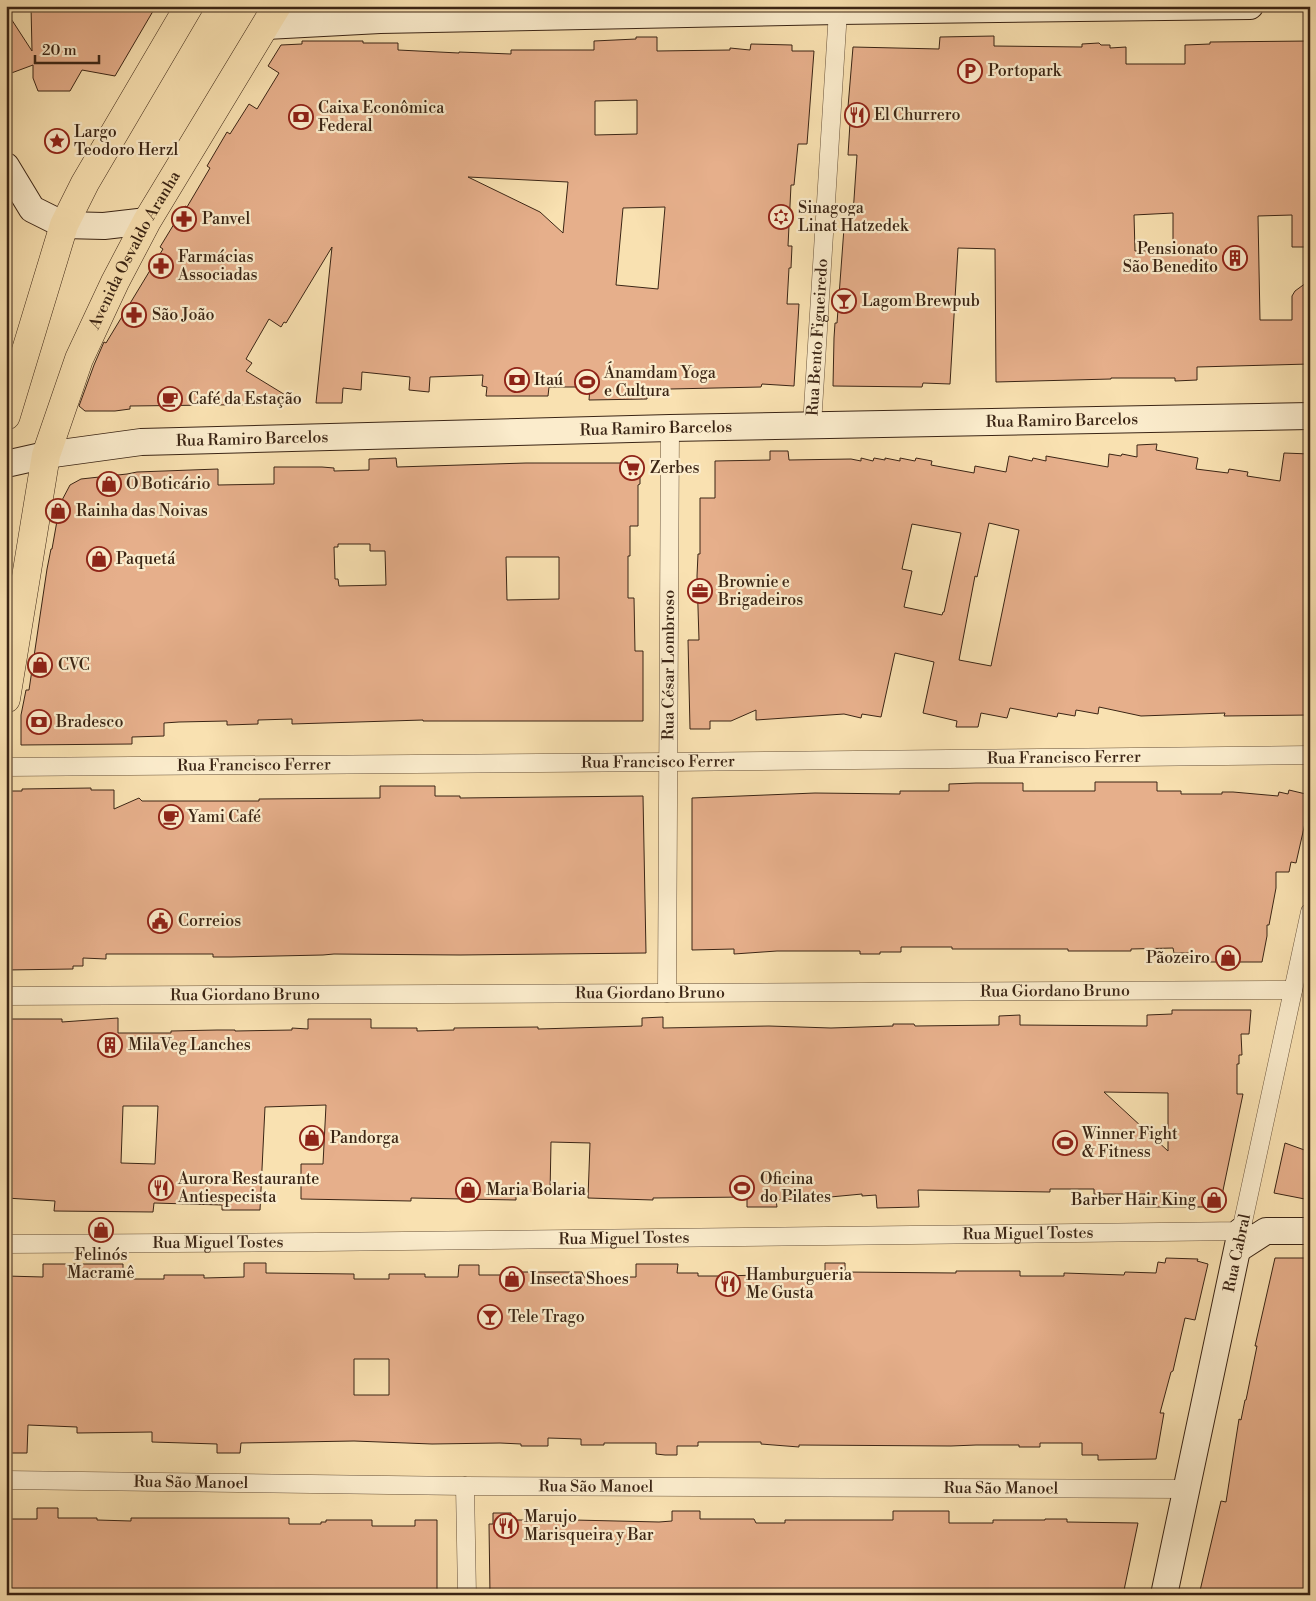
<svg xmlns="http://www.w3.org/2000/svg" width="1316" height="1601" font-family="'Libre Bodoni',serif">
	<rect width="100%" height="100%" fill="#f9e1b1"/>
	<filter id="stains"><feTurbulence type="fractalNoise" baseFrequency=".004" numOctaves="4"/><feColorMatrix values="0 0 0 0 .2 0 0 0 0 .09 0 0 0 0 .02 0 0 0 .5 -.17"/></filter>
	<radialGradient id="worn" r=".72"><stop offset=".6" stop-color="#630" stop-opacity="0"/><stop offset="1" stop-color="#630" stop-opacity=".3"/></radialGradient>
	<path fill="#e6af8b" stroke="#3b2515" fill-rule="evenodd" d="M31,6H156L115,76L82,70L70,91H38L33,78V65L6,75V11L32,51Z
		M994,36V46L1082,47V44L1099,43L1101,45H1110V48L1126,47V64H1185V45L1210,44V42L1310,41V247H1292V215L1258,216L1260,320H1292V296L1295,291L1310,280V364L1197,367V380L1175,381V378H1111V379L996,382L995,249L958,248L950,384L923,383L922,387L833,386L834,338L835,323H837L844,228L852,229L857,155H848L851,107H848L853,47L939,49L940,37ZM1173,213V251H1135L1134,215Z
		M636,37H657V51L730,50V48L750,50L751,44L792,45V51H814L807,144H798L794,185H791L788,246H792L791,268H789L787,304H799L794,386L762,384L761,387L670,389L648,387L647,399L589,400L590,387H549L548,396H486L487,387L482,386L483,375L430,377L429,392L409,390L410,377L362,372L361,390L343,388L342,403H316L332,247L286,323L284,322L281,327L269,319L246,359L252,363L246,371L300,404L130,406V409L115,411H85L79,406L94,365L104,342L106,343L163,249L160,247L185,206L187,207L210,168L207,166L227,132L230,134L249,104L257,109L279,73L268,66L281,45L302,44V41H363V43H398V50L459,53V52L511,54V50H594V41L636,39ZM637,100V134L595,135V101ZM468,177L568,182L563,233L540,212ZM665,207L658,289L616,285L623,208Z
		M1157,444L1156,450L1198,458L1196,469L1228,473L1229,469L1248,472L1247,476L1280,481L1284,453L1310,454V715L1224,716L1225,713L1141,716L1099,707L1098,714L1076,710L1075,716L1058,713L1057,717L1010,708L1007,718L981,713L978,727H956L957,721L923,713L934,662L895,653L881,717L862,714L861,718L844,714L756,720V710L731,721H710V729H690L688,640H699L697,576L698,554H700V498H715V461L770,460V451H788L789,460L851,459L861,461V458L873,461L874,458L885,460V458L900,461V458L915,461L916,458L932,461L931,465L974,473L975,466L1006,472L1009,456L1032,461L1033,458L1046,461V456L1108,467L1109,454L1121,456L1122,454L1137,457V445ZM989,523L1019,530L991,666L959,660L975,576L977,577ZM912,524L961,533L944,612H943L942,615L904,607L912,571L902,569Z
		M396,458L397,467L526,463H640V484L638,485V526H630V556H628V598H634L635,651H643V721H423V720L292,724V719L258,720V724L227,725V721L179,722L164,723V736L132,737V744L21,745V715L26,690H29L47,569L51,549H52L60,504L70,485L81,479L127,474L137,472L218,469V485L274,484V467H322L334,468V471L369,470V459ZM338,544H370V551H385L386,585L339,586L338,579H335L334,547H338ZM506,557H559V599L507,600Z
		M1095,782H1157V791H1181V794H1222V792H1233L1278,796L1279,792L1288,794L1289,790L1310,795V801L1296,863L1291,862L1289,872H1276V888L1269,925H1267V936L1262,962H1192V953H1174L1173,948L1131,949V951H1068V949H952V947H901V952H880V954H860V951H777L734,954V949L692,950V798L815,793L900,794V791H949V784L976,783H1023V791H1095Z
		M380,786H435V796H460V798L643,796L646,953L460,955L334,954L323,955L231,957H213V954H106V959L83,958V966H73V969L6,970V797L9,798L11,791H22V789L91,788V790H114V809L139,798L142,801H259V799L380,798Z
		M1172,1010H1251L1249,1034H1241L1242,1055H1239V1064H1237V1094H1243L1221,1200L1218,1205L1213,1207H1145V1194H1094V1189H1050V1192L918,1190L919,1207L877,1208L876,1195L862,1196V1194L809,1199L776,1200L777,1207H747V1197L653,1198V1200L588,1198L590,1143L551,1142L550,1194L518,1195V1196H516V1200L411,1198V1201L301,1199V1164H323L326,1105L265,1107L260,1210H222V1205L154,1203L153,1212L54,1211L55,1201L6,1198V1019H62V1022L118,1018V1033H171V1031L217,1030H235V1031L292,1030V1028L308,1029V1019H371V1028H417V1031L454,1030V1028L538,1027V1029L642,1026V1018L663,1017V1028L769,1026L831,1028L893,1026V1024H914L915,1026L999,1025V1016L1020,1015V1025L1147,1026V1015L1172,1014ZM1104,1092L1168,1093V1151ZM123,1106H158L155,1164L121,1163Z
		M1285,1143L1310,1152V1200L1274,1193Z
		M1166,1258L1198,1259L1197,1261L1208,1264L1195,1320L1185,1318L1173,1371L1171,1372L1160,1413H1164L1156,1459L1098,1460V1455H1082V1443H1040V1447H1019V1445H976L951,1446L799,1445V1447L761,1444V1442H698V1446H677V1455H665L656,1454V1443H604V1445H581V1439L548,1438V1446H521V1444L500,1443L432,1444L354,1441L241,1443L240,1453H217V1444L152,1442V1432L77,1433V1427L28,1425L27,1453H6V1276L43,1277V1264H123V1279H164V1275H204V1278L244,1277V1263H266V1273L354,1274V1279H389V1274H425V1277H458L459,1265H479V1275H521V1272H582L584,1277H636V1264H678L677,1273H698V1276H725L825,1273V1263H845V1272L956,1273V1271H1020V1276H1064V1273L1124,1275L1125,1272L1156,1273L1158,1262L1165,1263ZM354,1359H389V1395H354Z
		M1275,1258H1310V1595H1199L1221,1501L1226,1502L1239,1419L1241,1420L1245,1400H1246L1257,1346H1255Z
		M37,1508H58V1518H97V1520L131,1521V1518H289V1524H321V1522H326V1520H372V1526H415V1520H437V1595H351V1590H309V1595H30L29,1591H6V1519H37Z
		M672,1511H700V1519H754L756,1523H785V1520H893V1511H949V1523H993V1520H1045V1519H1067V1522L1138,1523L1123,1595H743V1592L700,1590V1595H622V1592H574V1595H490L489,1524H493V1513H511V1520H574L659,1522L672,1521Z"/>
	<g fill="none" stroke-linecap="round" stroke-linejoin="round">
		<defs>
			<g id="street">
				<path id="s1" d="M812,425L838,11"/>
				<path id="s2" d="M6,767L668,762L1310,755"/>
				<path id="s3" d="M667,993L670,428"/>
				<path id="s4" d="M6,996L1293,990"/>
				<path id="s5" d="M6,1244L319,1242L1241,1231L1310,912"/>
				<path id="s6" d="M6,1480L465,1486L1185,1489"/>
				<path d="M465,1486L467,1595"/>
			</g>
			<g id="secondary">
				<path d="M266,26L380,20L838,11L1250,6"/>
				<path d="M6,166L32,209L64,225L104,226L147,221"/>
				<path id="s7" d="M6,464L46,455L141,442L670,428L1310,416"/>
				<path d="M1238,1249L1266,1231H1310"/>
				<path d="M1164,1595L1241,1231"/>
			</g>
			<g id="primary">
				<path d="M6,416L64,225L85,183L189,6"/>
				<path id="s8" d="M6,699L46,455L79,359L115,282L147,221L277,6"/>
			</g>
		</defs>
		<use href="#street" stroke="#6a543c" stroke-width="19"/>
		<use href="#secondary" stroke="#3b2515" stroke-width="28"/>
		<use href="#primary" stroke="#3b2515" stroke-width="29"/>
		<use href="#street" stroke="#fbeccc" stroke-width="18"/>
		<use href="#secondary" stroke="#fbeccc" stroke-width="26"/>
		<use href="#primary" stroke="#f9e1b1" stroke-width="28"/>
	</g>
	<defs>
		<symbol id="parking-ring" viewBox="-11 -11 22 22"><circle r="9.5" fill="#fbeccc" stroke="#8f2418" stroke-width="1.5"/><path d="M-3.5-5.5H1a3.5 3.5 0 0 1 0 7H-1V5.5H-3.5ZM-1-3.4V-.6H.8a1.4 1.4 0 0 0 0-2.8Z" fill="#8f2418"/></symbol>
		<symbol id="restaurant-ring" viewBox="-11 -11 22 22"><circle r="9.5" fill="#fbeccc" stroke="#8f2418" stroke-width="1.5"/><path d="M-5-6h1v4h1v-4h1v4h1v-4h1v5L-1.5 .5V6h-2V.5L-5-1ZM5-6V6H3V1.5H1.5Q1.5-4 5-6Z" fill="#8f2418"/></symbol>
		<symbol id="bank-ring" viewBox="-11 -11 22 22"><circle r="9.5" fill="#fbeccc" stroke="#8f2418" stroke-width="1.5"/><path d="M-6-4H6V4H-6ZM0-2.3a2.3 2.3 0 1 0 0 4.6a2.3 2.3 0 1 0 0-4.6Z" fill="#8f2418"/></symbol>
		<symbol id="sight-ring" viewBox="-11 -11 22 22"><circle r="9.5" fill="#fbeccc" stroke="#8f2418" stroke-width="1.5"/><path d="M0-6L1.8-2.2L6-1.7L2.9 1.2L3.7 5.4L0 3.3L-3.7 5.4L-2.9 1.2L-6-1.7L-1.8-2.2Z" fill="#8f2418"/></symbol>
		<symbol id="synagogue-ring" viewBox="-11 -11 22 22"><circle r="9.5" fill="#fbeccc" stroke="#8f2418" stroke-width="1.5"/><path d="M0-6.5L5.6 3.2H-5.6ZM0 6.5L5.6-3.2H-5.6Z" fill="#8f2418"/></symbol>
		<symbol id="pharmacy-ring" viewBox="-11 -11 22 22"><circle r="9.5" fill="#fbeccc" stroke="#8f2418" stroke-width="1.5"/><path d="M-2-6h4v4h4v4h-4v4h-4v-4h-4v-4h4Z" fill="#8f2418"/></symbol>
		<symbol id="building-ring" viewBox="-11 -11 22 22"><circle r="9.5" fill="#fbeccc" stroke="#8f2418" stroke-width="1.5"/><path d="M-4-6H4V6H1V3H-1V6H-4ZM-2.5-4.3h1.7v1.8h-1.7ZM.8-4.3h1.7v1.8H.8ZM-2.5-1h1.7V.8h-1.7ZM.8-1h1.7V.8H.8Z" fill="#8f2418"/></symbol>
		<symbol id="bar-ring" viewBox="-11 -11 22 22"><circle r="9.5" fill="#fbeccc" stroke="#8f2418" stroke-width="1.5"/><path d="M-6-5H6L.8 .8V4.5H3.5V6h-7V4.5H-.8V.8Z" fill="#8f2418"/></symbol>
		<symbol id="stadium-ring" viewBox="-11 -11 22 22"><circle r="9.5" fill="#fbeccc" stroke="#8f2418" stroke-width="1.5"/><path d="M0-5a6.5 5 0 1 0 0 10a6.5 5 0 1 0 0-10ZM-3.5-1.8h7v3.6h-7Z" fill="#8f2418"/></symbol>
		<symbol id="cafe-ring" viewBox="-11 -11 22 22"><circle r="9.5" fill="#fbeccc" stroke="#8f2418" stroke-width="1.5"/><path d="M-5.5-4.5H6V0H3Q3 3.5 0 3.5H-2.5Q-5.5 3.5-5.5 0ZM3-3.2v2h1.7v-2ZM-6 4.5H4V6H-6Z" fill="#8f2418"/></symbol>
		<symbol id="supermarket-ring" viewBox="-11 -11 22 22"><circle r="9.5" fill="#fbeccc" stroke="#8f2418" stroke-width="1.5"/><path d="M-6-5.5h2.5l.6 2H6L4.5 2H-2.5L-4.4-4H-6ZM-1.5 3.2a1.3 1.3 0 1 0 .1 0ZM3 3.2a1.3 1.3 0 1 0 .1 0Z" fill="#8f2418"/></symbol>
		<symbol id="shop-ring" viewBox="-11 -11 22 22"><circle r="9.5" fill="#fbeccc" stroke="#8f2418" stroke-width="1.5"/><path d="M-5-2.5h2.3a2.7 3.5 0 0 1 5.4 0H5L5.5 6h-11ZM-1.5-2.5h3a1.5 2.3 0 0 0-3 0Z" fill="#8f2418"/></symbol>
		<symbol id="office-ring" viewBox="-11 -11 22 22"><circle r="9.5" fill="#fbeccc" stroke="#8f2418" stroke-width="1.5"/><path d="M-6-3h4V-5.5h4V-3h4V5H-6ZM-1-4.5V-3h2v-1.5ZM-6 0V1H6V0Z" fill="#8f2418"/></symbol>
		<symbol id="civic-ring" viewBox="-11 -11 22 22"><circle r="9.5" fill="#fbeccc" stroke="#8f2418" stroke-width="1.5"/><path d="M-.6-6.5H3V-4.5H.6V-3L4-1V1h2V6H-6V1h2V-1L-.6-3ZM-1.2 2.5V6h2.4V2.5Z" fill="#8f2418"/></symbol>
	</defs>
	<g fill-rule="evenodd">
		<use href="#parking-ring" x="956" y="57" width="28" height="28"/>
		<use href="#restaurant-ring" x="843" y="101" width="28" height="28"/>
		<use href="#bank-ring" x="287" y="103" width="28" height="28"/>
		<use href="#sight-ring" x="43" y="127" width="28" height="28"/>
		<use href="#synagogue-ring" x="767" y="203" width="28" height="28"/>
		<use href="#pharmacy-ring" x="170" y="205" width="28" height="28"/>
		<use href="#building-ring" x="1221" y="244" width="28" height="28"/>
		<use href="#pharmacy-ring" x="147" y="252" width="28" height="28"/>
		<use href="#bar-ring" x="830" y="287" width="28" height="28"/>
		<use href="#pharmacy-ring" x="120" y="301" width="28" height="28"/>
		<use href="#bank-ring" x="503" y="366" width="28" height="28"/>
		<use href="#stadium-ring" x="573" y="368" width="28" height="28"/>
		<use href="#cafe-ring" x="156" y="385" width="28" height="28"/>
		<use href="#supermarket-ring" x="618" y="454" width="28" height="28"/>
		<use href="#shop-ring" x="95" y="470" width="28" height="28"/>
		<use href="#shop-ring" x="44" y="497" width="28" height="28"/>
		<use href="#shop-ring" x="85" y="545" width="28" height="28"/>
		<use href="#office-ring" x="686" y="577" width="28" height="28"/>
		<use href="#shop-ring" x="26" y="651" width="28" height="28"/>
		<use href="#bank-ring" x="25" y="708" width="28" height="28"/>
		<use href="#cafe-ring" x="157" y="803" width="28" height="28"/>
		<use href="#civic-ring" x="146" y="907" width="28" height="28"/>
		<use href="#shop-ring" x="1214" y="944" width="28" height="28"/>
		<use href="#building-ring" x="96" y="1031" width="28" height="28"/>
		<use href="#shop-ring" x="298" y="1124" width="28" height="28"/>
		<use href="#stadium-ring" x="1051" y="1129" width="28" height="28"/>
		<use href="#restaurant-ring" x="147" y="1174" width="28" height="28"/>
		<use href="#stadium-ring" x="728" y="1174" width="28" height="28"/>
		<use href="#shop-ring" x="454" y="1176" width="28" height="28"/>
		<use href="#shop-ring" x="1200" y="1186" width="28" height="28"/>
		<use href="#shop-ring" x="87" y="1216" width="28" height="28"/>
		<use href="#shop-ring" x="498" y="1265" width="28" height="28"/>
		<use href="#restaurant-ring" x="714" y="1270" width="28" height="28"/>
		<use href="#bar-ring" x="476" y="1303" width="28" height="28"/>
		<use href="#restaurant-ring" x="492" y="1512" width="28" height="28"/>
	</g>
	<g text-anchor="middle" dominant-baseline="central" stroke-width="4.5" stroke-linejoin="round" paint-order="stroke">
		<g font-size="16" fill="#3b2515" stroke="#fbeccc" text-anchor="start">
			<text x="988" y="71">Portopark</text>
			<text x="318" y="108">Caixa Econômica<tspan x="318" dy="18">Federal</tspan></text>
			<text x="874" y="115">El Churrero</text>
			<text x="74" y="132">Largo<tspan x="74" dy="18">Teodoro Herzl</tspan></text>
			<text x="798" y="208">Sinagoga<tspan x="798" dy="18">Linat Hatzedek</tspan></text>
			<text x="202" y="219">Panvel</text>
			<text x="1218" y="249" text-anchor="end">Pensionato<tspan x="1218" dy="18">São Benedito</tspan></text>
			<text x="178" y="257">Farmácias<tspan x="178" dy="18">Associadas</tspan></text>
			<text x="862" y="301">Lagom Brewpub</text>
			<text x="152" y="315">São João</text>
			<text x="604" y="373">Ánamdam Yoga<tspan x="604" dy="18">e Cultura</tspan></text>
			<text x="534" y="380">Itaú</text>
			<text x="188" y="399">Café da Estação</text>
			<text x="650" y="468">Zerbes</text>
			<text x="126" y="484">O Boticário</text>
			<text x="76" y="511">Rainha das Noivas</text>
			<text x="116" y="559">Paquetá</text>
			<text x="718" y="582">Brownie e<tspan x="718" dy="18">Brigadeiros</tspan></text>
			<text x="58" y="665">CVC</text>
			<text x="56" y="722">Bradesco</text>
			<text x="188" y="817">Yami Café</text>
			<text x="178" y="921">Correios</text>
			<text x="1210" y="958" text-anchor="end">Pãozeiro</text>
			<text x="128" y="1045">MilaVeg Lanches</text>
			<text x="1082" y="1134">Winner Fight<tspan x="1082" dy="18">&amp; Fitness</tspan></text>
			<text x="330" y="1138">Pandorga</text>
			<text x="178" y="1179">Aurora Restaurante<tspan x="178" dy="18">Antiespecista</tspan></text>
			<text x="760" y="1179">Oficina<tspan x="760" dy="18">do Pilates</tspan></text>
			<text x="486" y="1190">Maria Bolaria</text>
			<text x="1196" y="1200" text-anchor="end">Barber Hair King</text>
			<text x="101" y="1255" text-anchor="middle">Felinós<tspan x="101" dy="18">Macramê</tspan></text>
			<text x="746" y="1275">Hamburgueria<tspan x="746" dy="18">Me Gusta</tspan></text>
			<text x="530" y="1279">Insecta Shoes</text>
			<text x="508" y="1317">Tele Trago</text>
			<text x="524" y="1517">Marujo<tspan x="524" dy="18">Marisqueira y Bar</tspan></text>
		</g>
		<g font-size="16" fill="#3b2515" stroke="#fbeccc">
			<text stroke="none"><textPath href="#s8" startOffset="471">Avenida Osvaldo Aranha</textPath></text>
			<text stroke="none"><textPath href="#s1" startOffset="88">Rua Bento Figueiredo</textPath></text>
			<text stroke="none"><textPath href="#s7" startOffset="1058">Rua Ramiro Barcelos</textPath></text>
			<text stroke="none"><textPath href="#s7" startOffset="652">Rua Ramiro Barcelos</textPath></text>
			<text stroke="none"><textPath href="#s7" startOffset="248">Rua Ramiro Barcelos</textPath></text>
			<text stroke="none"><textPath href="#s3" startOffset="328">Rua César Lombroso</textPath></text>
			<text stroke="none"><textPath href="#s2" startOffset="1058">Rua Francisco Ferrer</textPath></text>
			<text stroke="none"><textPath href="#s2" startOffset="652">Rua Francisco Ferrer</textPath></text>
			<text stroke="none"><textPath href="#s2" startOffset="248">Rua Francisco Ferrer</textPath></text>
			<text stroke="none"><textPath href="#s4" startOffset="1049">Rua Giordano Bruno</textPath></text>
			<text stroke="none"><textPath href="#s4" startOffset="644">Rua Giordano Bruno</textPath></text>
			<text stroke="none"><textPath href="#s4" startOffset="239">Rua Giordano Bruno</textPath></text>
			<text stroke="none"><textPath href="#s5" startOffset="1022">Rua Miguel Tostes</textPath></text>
			<text stroke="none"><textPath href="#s5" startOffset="618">Rua Miguel Tostes</textPath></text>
			<text stroke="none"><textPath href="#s5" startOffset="212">Rua Miguel Tostes</textPath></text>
			<text transform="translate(1237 1253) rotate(-78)">Rua Cabral</text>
			<text stroke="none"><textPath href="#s6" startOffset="185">Rua São Manoel</textPath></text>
			<text stroke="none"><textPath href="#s6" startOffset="590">Rua São Manoel</textPath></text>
			<text stroke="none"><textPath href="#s6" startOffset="995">Rua São Manoel</textPath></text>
		</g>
	</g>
	<rect width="1316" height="1601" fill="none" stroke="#f9e1b1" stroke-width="25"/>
	<rect x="8" y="8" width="1301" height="1586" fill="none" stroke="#3b2515" stroke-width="2.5"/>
	<rect x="12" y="12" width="1291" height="1576" fill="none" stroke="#3b2515"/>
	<path d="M35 55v8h64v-8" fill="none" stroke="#3b2515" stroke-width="2.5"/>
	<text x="42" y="55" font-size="15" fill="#3b2515" stroke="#fbeccc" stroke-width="4" paint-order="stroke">20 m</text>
	<rect width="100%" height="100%" filter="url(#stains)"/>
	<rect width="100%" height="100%" fill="url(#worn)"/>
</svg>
